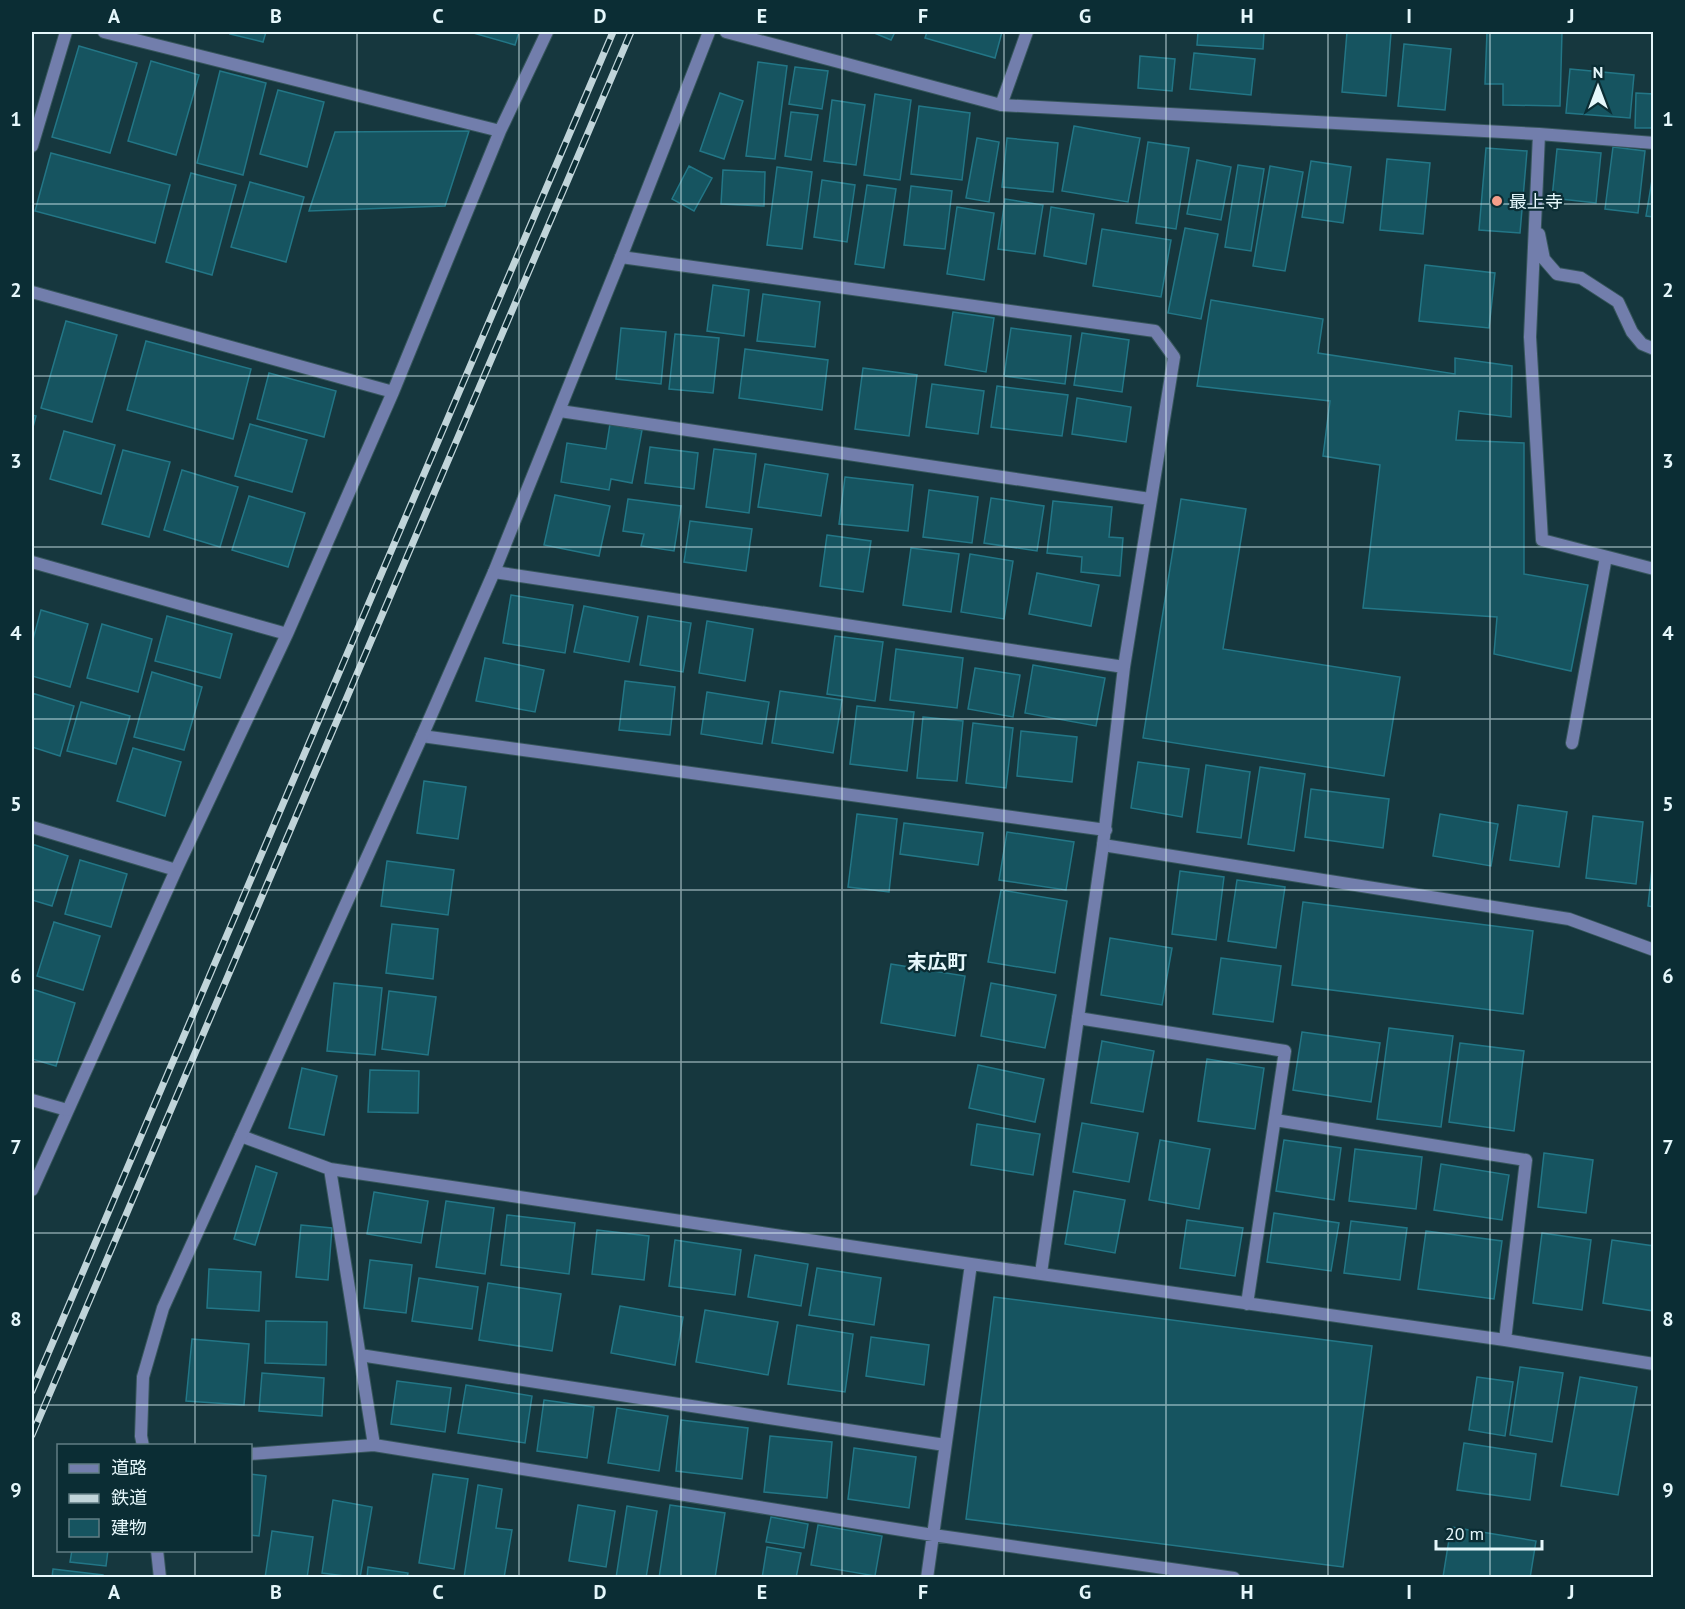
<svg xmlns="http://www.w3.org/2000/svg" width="1685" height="1609" font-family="'PT Sans','Noto Sans JP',sans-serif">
	<rect width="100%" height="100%" fill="#16373e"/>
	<path fill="#165460" stroke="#237686" stroke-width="1.5" d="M231,32H266L263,42L230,34Z
		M470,32H519L515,45Z
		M872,32H895L891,40Z
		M927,32H1002L995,58L925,38Z
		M1198,32H1264L1263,49L1197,45Z
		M1347,32L1391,33L1386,96L1342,92Z
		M1487,32H1562L1560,106L1503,105V84H1485Z
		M1404,44L1451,49L1445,110L1398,106Z
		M79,46L137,63L110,153L52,137Z
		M1194,53L1255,59L1251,95L1190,89Z
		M1140,56L1175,59L1172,91L1138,88Z
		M151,61L199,75L176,155L128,141Z
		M758,62L787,66L775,159L746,156Z
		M795,67L828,71L822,109L789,104Z
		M1570,69L1634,75L1630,118L1566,113Z
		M220,71L266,83L243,175L197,163Z
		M278,90L324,102L307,167L260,154Z
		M720,93L743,101L724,159L700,151Z
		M1636,93L1654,94V128H1635Z
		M875,94L911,100L900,180L864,175Z
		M832,100L865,105L856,165L824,161Z
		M919,106L970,113L962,180L911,174Z
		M791,112L818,115L811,160L785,156Z
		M1074,126L1140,138L1128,202L1062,191Z
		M469,131L445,206L309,211L335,132Z
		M977,138L999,142L989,202L966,198Z
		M1007,138L1058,143L1053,192L1002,187Z
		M1148,142L1189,148L1176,229L1136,223Z
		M1613,147L1645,151L1638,213L1605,209Z
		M1486,148L1527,151L1520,233L1479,230Z
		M1557,149L1601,153L1596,203L1552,198Z
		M51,153L170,185L155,243L35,211Z
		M1387,159L1430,163L1423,234L1380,230Z
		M1197,160L1231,167L1221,220L1187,214Z
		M1311,161L1351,167L1343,223L1302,217Z
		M1238,165L1264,169L1251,251L1225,247Z
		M689,166L712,178L694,211L672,199Z
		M1270,166L1303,172L1285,271L1253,266Z
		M777,167L812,172L802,249L767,245Z
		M1654,168V217L1646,216Z
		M723,170L765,172L764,206L721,204Z
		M191,173L236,185L212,275L166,262Z
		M822,180L855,185L847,242L814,237Z
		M250,182L304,197L286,262L231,247Z
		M867,185L896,189L884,268L855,264Z
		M911,186L952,191L945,249L904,245Z
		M1005,199L1043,205L1035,254L998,249Z
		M957,207L994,213L984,280L947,274Z
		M1051,207L1094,214L1086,264L1044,256Z
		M1185,228L1218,234L1201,319L1168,313Z
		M1102,229L1171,240L1161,297L1093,286Z
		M1425,265L1495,273L1489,328L1419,321Z
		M713,285L749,290L744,336L707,331Z
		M763,294L820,302L815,347L757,341Z
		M1211,300L1323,319L1318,353L1455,374V358L1512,366L1511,417L1459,411L1456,440L1524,443V574L1588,585L1571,671L1494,654L1497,617L1363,608L1380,465L1323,456L1330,401L1197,386Z
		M953,312L994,318L986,372L945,365Z
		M66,321L117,335L92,422L41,408Z
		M621,328L666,332L661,384L616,379Z
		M1011,328L1071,336L1065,384L1004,376Z
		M1082,333L1129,340L1122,392L1074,385Z
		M675,334L719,338L713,393L669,389Z
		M146,341L251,369L233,439L127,410Z
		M745,349L828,360L822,410L739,398Z
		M863,368L917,375L909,436L855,429Z
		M269,373L336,391L324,437L257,419Z
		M932,384L984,391L978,434L926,427Z
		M997,386L1068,395L1062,436L991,427Z
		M1077,398L1131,407L1126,442L1072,434Z
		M32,415L36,416L32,431Z
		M250,424L307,440L292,492L235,476Z
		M610,424L642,430L632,483L611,479L609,490L561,482L567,443L606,449Z
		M64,431L115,445L101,494L50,479Z
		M650,447L698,453L694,489L645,483Z
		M714,449L756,454L749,513L706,507Z
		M123,450L170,462L149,537L102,524Z
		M765,464L828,474L821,516L758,507Z
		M182,470L238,487L220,547L164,530Z
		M845,477L913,485L908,531L839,524Z
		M929,490L978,497L972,543L923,537Z
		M555,495L610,506L599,556L544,545Z
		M249,496L305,513L288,567L232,550Z
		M991,498L1044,506L1037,551L984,543Z
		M628,499L681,506L674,551L641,546L644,534L623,531Z
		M1181,499L1246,509L1223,649L1400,677L1384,776L1143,738Z
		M1053,501L1112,507L1109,537L1123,538L1120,576L1081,572L1082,557L1047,553Z
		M690,521L752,529L746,571L684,562Z
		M827,535L871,541L863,592L820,586Z
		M911,548L959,554L951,612L903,605Z
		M970,554L1013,561L1004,619L961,612Z
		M1037,573L1099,585L1091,626L1029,614Z
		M511,595L573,605L565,653L503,643Z
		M584,606L638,617L629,662L574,652Z
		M41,610L88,624L70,687L32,676V643Z
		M167,616L232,634L220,678L155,661Z
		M648,616L691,623L683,672L640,665Z
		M707,621L753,629L745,681L699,673Z
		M102,624L152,639L138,692L87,678Z
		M835,636L883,642L875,701L827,694Z
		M896,649L963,658L957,708L890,700Z
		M485,658L544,670L535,712L476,701Z
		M1033,665L1105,678L1096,726L1025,713Z
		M975,668L1020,675L1013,717L968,709Z
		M152,672L202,687L184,750L134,737Z
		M625,681L675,687L670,735L619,730Z
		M780,691L842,700L833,753L772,743Z
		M707,692L769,702L762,744L701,734Z
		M32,693L74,706L60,756L32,747Z
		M81,702L130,716L116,764L67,751Z
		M857,706L914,712L907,771L850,764Z
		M923,717L963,721L957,781L917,778Z
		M973,723L1013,728L1006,788L966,783Z
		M1021,731L1077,737L1072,782L1017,776Z
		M133,748L181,762L165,816L117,801Z
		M1138,762L1189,769L1182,817L1131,808Z
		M1206,765L1250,772L1241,838L1197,832Z
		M1260,767L1305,774L1294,851L1248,844Z
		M424,781L466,787L458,839L417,833Z
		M1311,789L1389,799L1383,848L1305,837Z
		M1518,805L1567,812L1559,867L1510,860Z
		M857,814L897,819L889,892L848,887Z
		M1440,814L1498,824L1491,866L1433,856Z
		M1593,816L1643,822L1636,884L1586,878Z
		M904,823L983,833L978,865L900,854Z
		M1007,832L1074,842L1066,890L999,880Z
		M32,844L68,856L52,906L32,900Z
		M1654,850V907L1648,906Z
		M80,860L127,874L111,927L65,914Z
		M387,861L454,870L448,915L381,906Z
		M1180,871L1224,877L1216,940L1172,934Z
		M1237,880L1285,887L1276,948L1228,941Z
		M1001,890L1067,901L1055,973L988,962Z
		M1303,902L1533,931L1523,1014L1292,985Z
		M54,922L100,936L83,990L37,976Z
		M392,924L438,929L433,979L386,973Z
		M1110,938L1172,948L1162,1005L1101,995Z
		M1221,958L1281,966L1273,1022L1213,1014Z
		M891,964L965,976L955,1036L881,1023Z
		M334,983L382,988L375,1055L327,1051Z
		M991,983L1056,995L1045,1048L981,1036Z
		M32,989L75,1003L56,1066L32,1059Z
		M389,991L436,997L428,1055L382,1049Z
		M1389,1028L1453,1036L1441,1127L1377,1119Z
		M1302,1032L1380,1043L1371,1102L1293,1090Z
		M1102,1041L1154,1051L1143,1112L1091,1103Z
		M1460,1043L1524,1051L1514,1131L1449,1122Z
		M1207,1059L1264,1068L1255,1129L1198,1121Z
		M978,1065L1044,1079L1035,1122L969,1108Z
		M302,1068L337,1076L324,1135L289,1128Z
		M370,1070L419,1071L418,1113L368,1112Z
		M1082,1123L1138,1133L1129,1182L1073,1172Z
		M977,1124L1040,1134L1033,1175L971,1165Z
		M1160,1140L1210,1149L1199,1209L1149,1200Z
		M1284,1140L1341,1148L1334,1200L1276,1191Z
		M1355,1149L1422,1157L1416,1209L1349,1201Z
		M1544,1153L1593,1160L1586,1213L1538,1207Z
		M1441,1164L1509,1175L1502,1220L1434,1210Z
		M256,1166L277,1173L255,1245L234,1239Z
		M1074,1191L1125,1200L1115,1253L1065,1244Z
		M374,1192L428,1201L421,1243L367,1234Z
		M446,1201L494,1208L485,1274L436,1267Z
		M1274,1213L1339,1223L1331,1271L1267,1262Z
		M507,1215L575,1223L569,1274L501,1265Z
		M1187,1220L1243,1228L1235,1276L1180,1268Z
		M1351,1221L1407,1228L1400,1280L1344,1273Z
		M301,1225L332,1228L328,1280L296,1277Z
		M597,1230L649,1236L644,1280L592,1274Z
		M1426,1231L1502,1241L1494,1299L1418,1289Z
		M1542,1233L1591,1240L1582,1310L1533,1303Z
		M675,1240L741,1250L735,1295L669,1286Z
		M1612,1240L1654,1246V1311L1603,1303Z
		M755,1255L808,1264L801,1306L748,1297Z
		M370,1260L412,1265L406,1313L364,1308Z
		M817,1268L881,1278L874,1325L809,1315Z
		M209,1269L261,1272L259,1311L207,1308Z
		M419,1278L478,1287L472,1329L412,1321Z
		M488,1283L561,1294L552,1351L479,1340Z
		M994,1297L1372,1346L1343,1567L966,1519Z
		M620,1306L683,1317L675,1365L611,1353Z
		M705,1310L778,1322L768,1375L696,1362Z
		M266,1321L327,1322L326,1365L265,1363Z
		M797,1325L853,1334L845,1392L788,1384Z
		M871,1337L929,1345L924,1385L866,1376Z
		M192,1339L249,1344L244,1405L186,1401Z
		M1520,1367L1563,1373L1552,1442L1510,1435Z
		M262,1373L324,1378L322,1416L259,1411Z
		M1477,1377L1513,1382L1505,1436L1469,1430Z
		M1580,1377L1637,1387L1618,1495L1561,1486Z
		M397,1381L451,1388L445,1432L391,1424Z
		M466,1385L532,1396L525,1443L458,1433Z
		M544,1400L594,1407L587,1458L537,1451Z
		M617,1408L668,1416L659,1471L608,1463Z
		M681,1420L748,1428L742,1479L676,1471Z
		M770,1436L832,1442L827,1498L764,1492Z
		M1464,1443L1536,1454L1530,1500L1457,1490Z
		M854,1448L916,1457L909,1508L848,1499Z
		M250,1474L266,1476L259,1536L250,1535Z
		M433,1474L468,1479L454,1569L419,1563Z
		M478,1485L502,1489L496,1528L512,1530L504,1578H464Z
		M333,1500L372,1507L360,1578L322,1573Z
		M578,1505L615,1511L606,1567L569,1561Z
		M670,1505L725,1513L715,1578H659Z
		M627,1506L657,1511L646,1578H616Z
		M771,1517L808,1524L804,1548L766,1542Z
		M818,1525L882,1536L875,1576L811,1565Z
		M1451,1527L1536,1541L1530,1578L1443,1577Z
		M272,1531L313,1537L307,1578H265Z
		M767,1547L801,1553L796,1578H762Z
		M72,1550H108L106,1566L70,1562Z
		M368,1567L408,1573L407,1578H367Z
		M53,1569L103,1575V1578H52Z"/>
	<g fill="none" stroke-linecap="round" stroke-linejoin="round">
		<defs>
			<path id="service" d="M104,32L500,131
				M726,32L1001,105L1539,134L1654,143
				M1001,105L1027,32
				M1539,134L1530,337L1542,540L1654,569
				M32,146L66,32
				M1539,234L1544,259L1557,274L1581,278L1618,302L1632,332L1642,344L1654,349
				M621,257L1155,331L1174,357L1124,667L1103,845L1569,919L1654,950
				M32,292L393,392
				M560,411L1150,499
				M32,562L287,634
				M494,572L1124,667
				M422,736L1106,830
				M1572,743L1606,557
				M32,827L176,870
				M1078,1018L1285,1051L1247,1304
				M1275,1120L1526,1160L1505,1340
				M241,1136L330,1169L971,1264L1505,1340L1654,1364
				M330,1169L374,1445
				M32,1190L176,870L287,634L393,392L500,131L547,32
				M360,1355L945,1445
				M250,1454L374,1445L933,1535L1234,1578
				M927,1578L971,1264"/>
			<path id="minor" d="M32,1100L67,1110
				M1041,1273L1103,845"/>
			<path id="tertiary" d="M143,1446L141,1436L143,1377L163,1308L422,736L494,572L621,257L709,32
				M157,1550L160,1578"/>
		</defs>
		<use href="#service" stroke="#37565c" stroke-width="14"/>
		<use href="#minor" stroke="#37565c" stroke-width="14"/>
		<use href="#tertiary" stroke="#37565c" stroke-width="14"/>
		<use href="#service" stroke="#727eac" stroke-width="12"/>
		<use href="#minor" stroke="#727eac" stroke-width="12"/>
		<use href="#tertiary" stroke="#727eac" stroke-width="12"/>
		<defs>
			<path id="rail" d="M32,1391L613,32
				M32,1435L631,32"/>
		</defs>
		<use href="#rail" stroke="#c0d4d9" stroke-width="7"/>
		<use href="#rail" stroke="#0b2d34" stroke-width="4.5" stroke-dasharray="14" stroke-linecap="butt"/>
	</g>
	<path fill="none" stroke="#e5f7fb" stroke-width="1.5" stroke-opacity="0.55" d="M195,32V1446M357,32V1578M519,32V1578M681,32V1578M842,32V1578M1004,32V1578M1166,32V1578M1328,32V1578M1490,32V1578M32,204H1654M32,376H1654M32,547H1654M32,719H1654M32,890H1654M32,1062H1654M32,1233H1654M32,1405H1654M195,1550V1578"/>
	<circle fill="#f49e8a" stroke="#0b2d34" stroke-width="2" cx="1497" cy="201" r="6"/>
	<g text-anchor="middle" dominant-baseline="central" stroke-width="4.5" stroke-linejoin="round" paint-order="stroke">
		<g font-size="18" fill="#e5f7fb" stroke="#0b2d34" text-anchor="start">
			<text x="1509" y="201">最上寺</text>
		</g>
		<g font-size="20" font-weight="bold" fill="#e5f7fb" stroke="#0b2d34">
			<text x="937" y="962">末広町</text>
		</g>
	</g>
	<rect width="1685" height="1609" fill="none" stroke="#0b2d34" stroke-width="66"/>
	<rect x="57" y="1444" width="195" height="108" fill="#0b2d34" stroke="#627e84" stroke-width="1.5"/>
	<rect x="69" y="1464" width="30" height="9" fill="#727eac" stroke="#627e84" stroke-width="1.5"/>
	<text x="111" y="1474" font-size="18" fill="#e5f7fb">道路</text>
	<rect x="69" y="1494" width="30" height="9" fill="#c0d4d9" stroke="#627e84" stroke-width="1.5"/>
	<text x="111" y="1504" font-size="18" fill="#e5f7fb">鉄道</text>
	<rect x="69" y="1519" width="30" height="18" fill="#165460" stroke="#627e84" stroke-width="1.5"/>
	<text x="111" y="1534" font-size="18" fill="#e5f7fb">建物</text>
	<g transform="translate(1598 87)" stroke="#0b2d34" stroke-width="4.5" paint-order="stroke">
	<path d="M0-4.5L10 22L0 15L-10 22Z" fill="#e5f7fb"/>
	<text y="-9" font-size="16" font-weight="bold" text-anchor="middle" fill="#e5f7fb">N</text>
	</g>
	<path d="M1436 1540v9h106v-9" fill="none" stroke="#e5f7fb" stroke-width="3"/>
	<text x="1445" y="1540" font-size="18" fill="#e5f7fb" stroke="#0b2d34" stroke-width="4.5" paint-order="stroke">20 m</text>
	<rect x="33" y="33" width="1619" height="1543" fill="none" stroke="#e5f7fb" stroke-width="2"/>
	<g font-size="20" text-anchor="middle" font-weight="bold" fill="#e5f7fb">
		<text x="114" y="23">A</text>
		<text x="276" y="23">B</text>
		<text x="438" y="23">C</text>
		<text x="600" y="23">D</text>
		<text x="762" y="23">E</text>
		<text x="923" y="23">F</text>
		<text x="1085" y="23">G</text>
		<text x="1247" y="23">H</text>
		<text x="1409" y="23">I</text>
		<text x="1571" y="23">J</text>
		<text x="16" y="126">1</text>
		<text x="1668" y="126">1</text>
		<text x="16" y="297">2</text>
		<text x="1668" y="297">2</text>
		<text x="16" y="468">3</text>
		<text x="1668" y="468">3</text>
		<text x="16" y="640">4</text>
		<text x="1668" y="640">4</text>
		<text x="16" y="811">5</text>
		<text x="1668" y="811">5</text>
		<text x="16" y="983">6</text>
		<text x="1668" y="983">6</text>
		<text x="16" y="1154">7</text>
		<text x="1668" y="1154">7</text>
		<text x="16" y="1326">8</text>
		<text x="1668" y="1326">8</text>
		<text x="16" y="1497">9</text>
		<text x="1668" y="1497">9</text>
		<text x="114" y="1599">A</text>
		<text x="276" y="1599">B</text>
		<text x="438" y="1599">C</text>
		<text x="600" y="1599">D</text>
		<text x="762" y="1599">E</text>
		<text x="923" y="1599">F</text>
		<text x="1085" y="1599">G</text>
		<text x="1247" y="1599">H</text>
		<text x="1409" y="1599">I</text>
		<text x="1571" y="1599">J</text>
	</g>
</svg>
